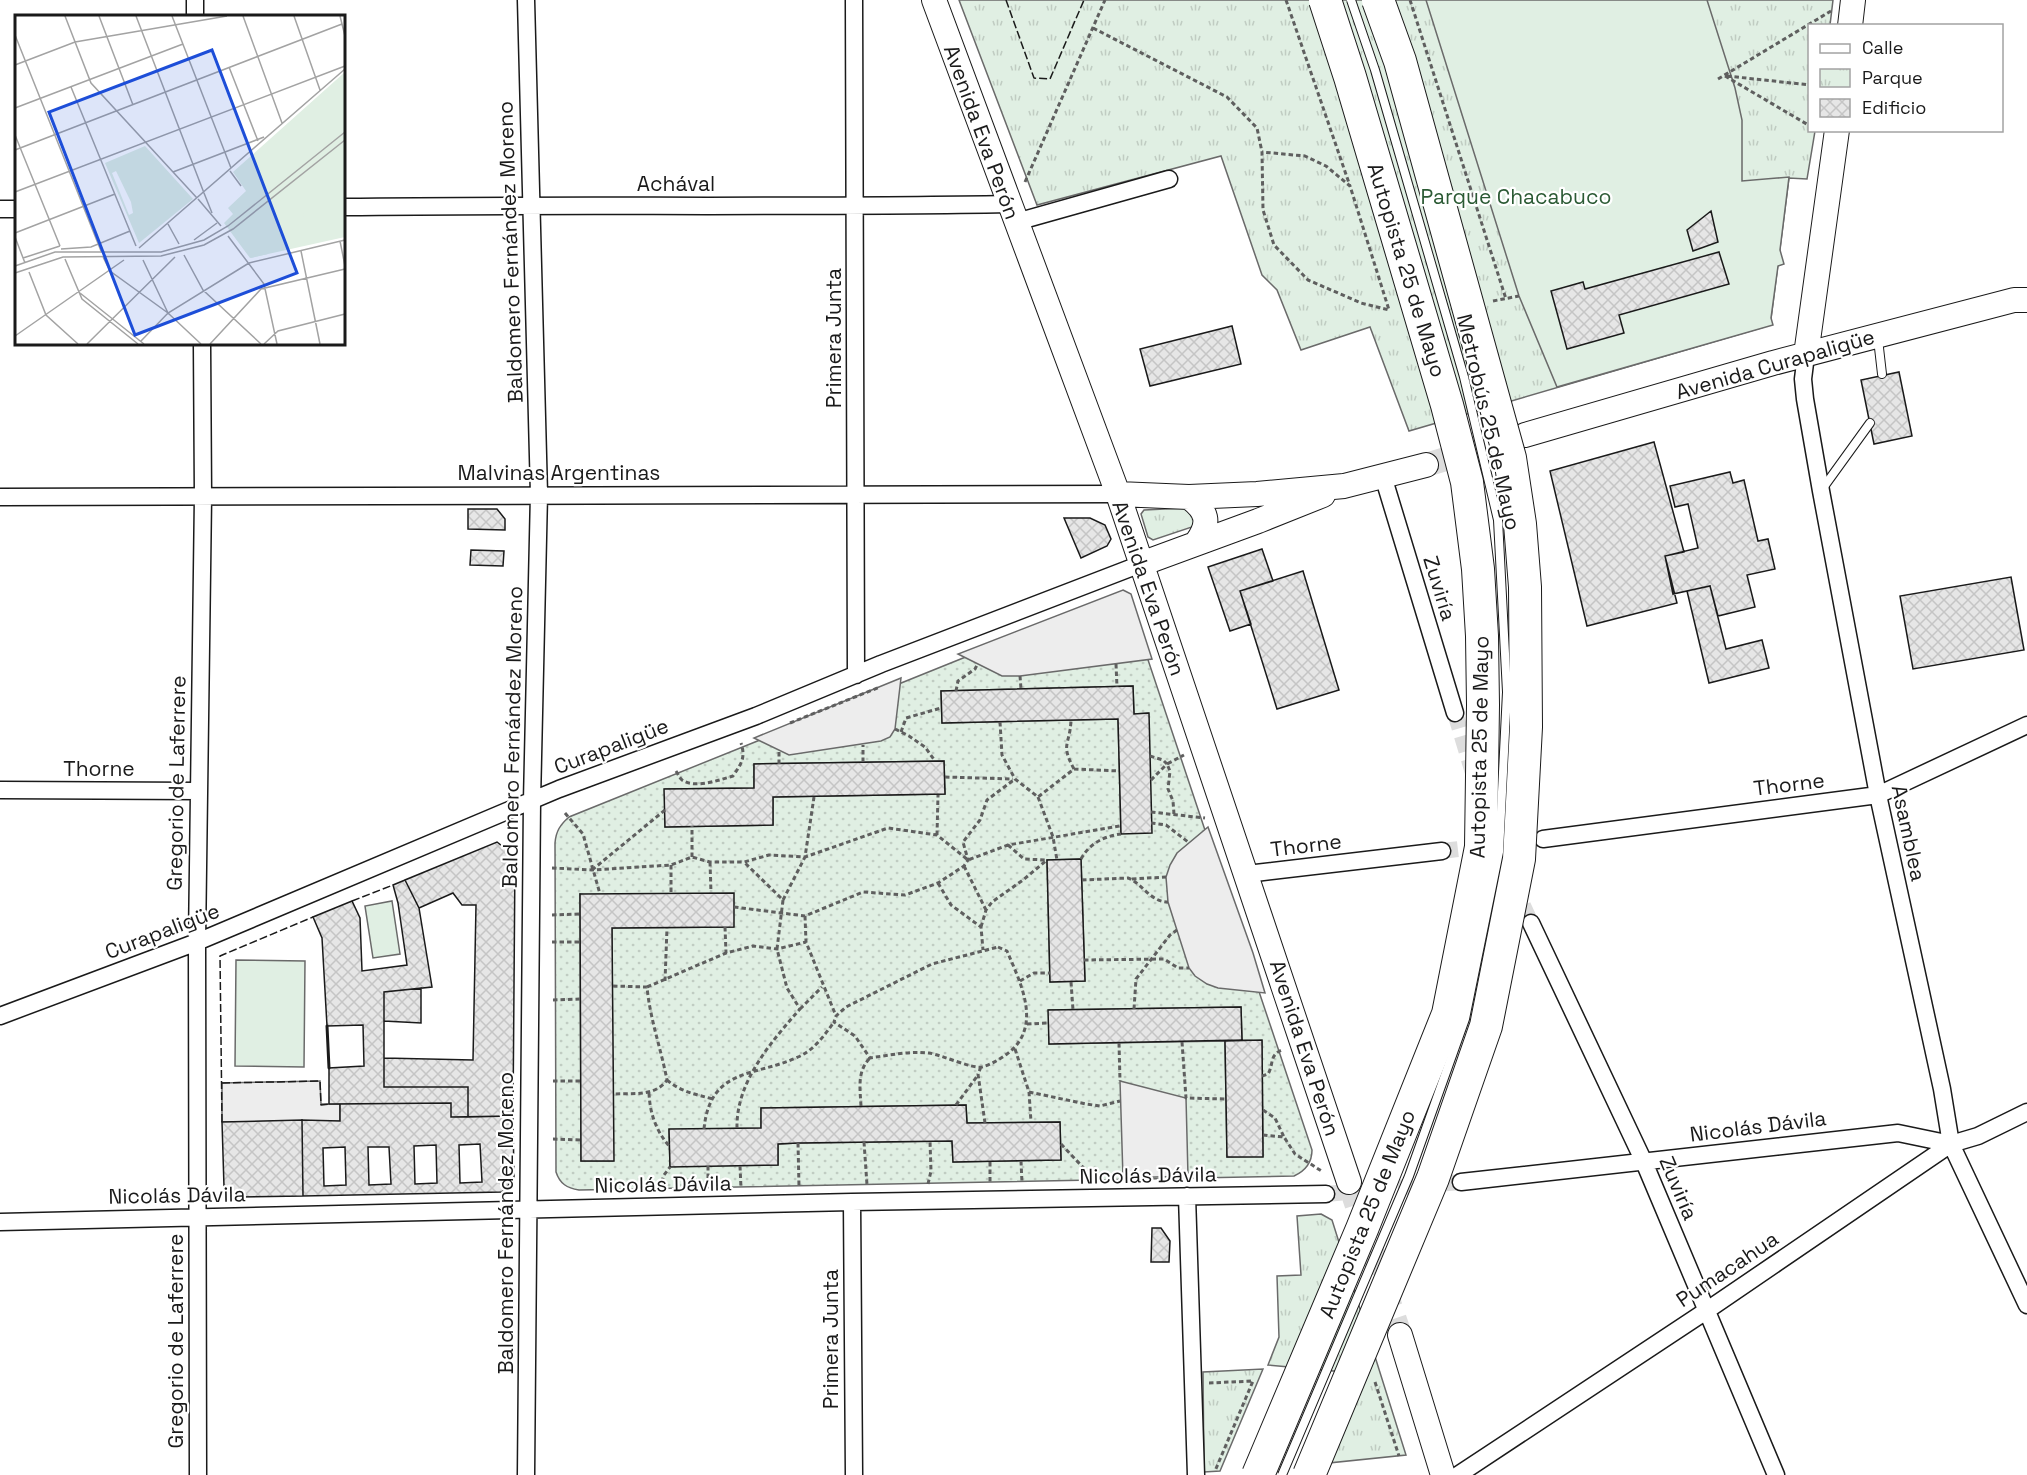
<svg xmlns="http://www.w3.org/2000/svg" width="2027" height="1475" font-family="'Space Grotesk',sans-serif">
	<defs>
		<pattern id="grass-dots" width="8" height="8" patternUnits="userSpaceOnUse" patternTransform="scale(1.5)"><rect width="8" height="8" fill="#e0efe3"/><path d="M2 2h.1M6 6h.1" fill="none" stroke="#c0ccc2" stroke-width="1.8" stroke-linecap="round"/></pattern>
		<pattern id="park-tufts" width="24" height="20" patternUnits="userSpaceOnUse" patternTransform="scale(1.5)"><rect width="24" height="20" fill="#e0efe3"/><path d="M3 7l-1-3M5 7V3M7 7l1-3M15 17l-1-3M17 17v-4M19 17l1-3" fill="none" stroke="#c0ccc2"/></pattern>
		<pattern id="building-cross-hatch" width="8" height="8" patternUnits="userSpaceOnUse" patternTransform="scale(1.5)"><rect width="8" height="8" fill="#e6e6e6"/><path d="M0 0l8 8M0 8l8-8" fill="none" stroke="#c5c5c5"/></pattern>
	</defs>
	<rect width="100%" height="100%" fill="#fff"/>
	<path fill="url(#grass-dots)" stroke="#6a6a6a" stroke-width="1.5" fill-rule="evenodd" d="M1117,596L1128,600L1312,1150C1312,1163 1305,1171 1294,1176L579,1190C567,1188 560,1184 556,1172L555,843C556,831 560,825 569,817ZM1133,686L1134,714L1148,713L1121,834L1118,719L942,723L941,691ZM944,761L945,794L773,797V825L665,827V789L754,788V764ZM1081,859L1085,981L1050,982L1047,860ZM580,894L734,927L612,928L613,1161H581ZM1241,1007L1242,1040L1262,1041L1263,1156L1227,1157L1225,1041L1049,1044V1010ZM966,1105L967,1123L1060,1122L1061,1160L953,1162L952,1141L798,1143L778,1144V1165L670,1166L669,1130L761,1128V1108Z"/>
	<path fill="url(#park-tufts)" stroke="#6a6a6a" stroke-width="1.5" d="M959,0H1833L1830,25L1810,26V130L1815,131L1807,179L1789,178L1771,319L1764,327L1409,431L1370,327L1301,350L1277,290L1262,275L1221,156L1037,205Z
		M1186,508L1192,511L1194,523L1192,527L1153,540L1148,537L1141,514L1144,510Z
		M1321,1214L1332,1220L1406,1455L1328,1463L1366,1374L1268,1365L1279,1337L1277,1276L1301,1275L1297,1216Z
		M1263,1369L1220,1471L1204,1472L1203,1372Z"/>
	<path fill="#e0efe3" stroke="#6a6a6a" stroke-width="1.5" d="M1426,0H1707L1735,88L1742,120V181L1789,177L1780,250L1784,264L1778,266L1771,318L1773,325L1557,387L1519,296Z
		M392,901L400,954L373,958L365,906Z
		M236,960L305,961L304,1067L235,1066Z"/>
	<path fill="#ededed" stroke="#6a6a6a" stroke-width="1.5" d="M1123,590L1131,594L1152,659L1020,676H1002L958,654Z
		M901,678L895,729L890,737L881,741L789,755L754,738Z
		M1208,827L1253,953L1265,993L1218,988L1207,984L1195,976L1189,968L1168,902L1166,877L1170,865L1177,853Z
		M320,1081L321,1104H340V1121L222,1122V1083Z
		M1120,1081L1186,1098L1188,1176L1123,1178Z"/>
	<path fill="url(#building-cross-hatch)" stroke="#1a1a1a" stroke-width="1.5" fill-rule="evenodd" d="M1711,211L1718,242L1693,251L1687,230Z
		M1719,252L1729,284L1619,315L1624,333L1567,349L1551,291L1583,282L1585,289Z
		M1232,326L1241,364L1150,386L1140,349Z
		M1899,372L1912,436L1874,444L1861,380Z
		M1654,442L1684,552L1665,556L1677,603L1587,626L1550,471Z
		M1730,472L1733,483L1744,480L1758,541L1768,539L1775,569L1747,575L1755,607L1718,616L1710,586L1673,594L1665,556L1698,548L1688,504L1675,507L1670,486Z
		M468,509H497L505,519V530L468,529Z
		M1064,518H1090L1105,525L1111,539L1107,546L1081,558Z
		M1262,549L1273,581L1240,591L1251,624L1230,631L1208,567Z
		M471,550L504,551L503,566L470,565Z
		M1303,571L1339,690L1277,709L1240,591Z
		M2011,577L2024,650L1913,669L1900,596Z
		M1710,586L1726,649L1762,640L1769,668L1709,683L1687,591Z
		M1133,686L1134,714L1149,713L1152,833L1121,834L1118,719L942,723L941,691Z
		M944,761L945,794L773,797V825L665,827L664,789L754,788V764Z
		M497,842L515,856L513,1116L468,1117V1087H384V1058L473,1060L476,905H462L453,893L419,908L405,880Z
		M1081,859L1085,981L1050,982L1047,860Z
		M405,880L419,908L432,987L384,992V1087H468V1117H451V1103L329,1104V1068L364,1066L363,1025L327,1026L322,938L313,917L352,901L360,918L362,971L407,965L398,903L393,885Z
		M734,893V927L612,928L614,1161H581L580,894Z
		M421,988V1023L384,1021V992Z
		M1241,1007L1242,1040L1049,1044L1048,1010Z
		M1262,1040L1263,1157H1227L1225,1041Z
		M451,1103V1117L513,1116L514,1179L502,1192L303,1196L302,1120L340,1121V1104ZM480,1144L482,1182L460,1183L459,1145ZM436,1145L437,1183L415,1184L414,1146ZM345,1147L346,1185L324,1186L323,1148ZM368,1147H389L391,1184L369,1185Z
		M966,1105L967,1123L1060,1122L1061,1160L953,1162L952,1141L798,1143L778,1144V1165L670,1167L669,1129L761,1128V1108Z
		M302,1120L303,1196L237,1197L224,1187L222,1122Z
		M1152,1228H1161L1170,1241L1169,1262H1151Z"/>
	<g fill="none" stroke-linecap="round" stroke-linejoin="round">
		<path stroke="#ddd" stroke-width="16" stroke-dasharray="16 8" stroke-linecap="butt" d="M1455,713L1473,773
			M1493,840L1531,923
			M1442,851L1485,846
			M1326,1194L1461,1182"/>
		<path stroke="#ddd" stroke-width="24" stroke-dasharray="24 12" stroke-linecap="butt" d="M1426,465L1521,436
			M1349,1182L1400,1335"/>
		<defs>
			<path id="service" d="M1878,339L1882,374
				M1823,488L1870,423"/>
			<path id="minor" d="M195,0V16
				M854,0L856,675
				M344,207C565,204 787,208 1009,204
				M0,209H16
				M1016,222L1169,179
				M1806,355L1803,379L1805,399L1821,491L1878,795L1942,1089L1951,1144L2027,1305
				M1383,476L1455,713
				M0,497L1118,494
				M0,790L199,791
				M1543,839L1878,795L2027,725
				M1247,874L1442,851
				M1531,923L1644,1162L1776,1475
				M0,1016L197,942L559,789L756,716L881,664L1141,564
				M1461,1182L1898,1133L1951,1144
				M1187,1196L1196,1475
				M852,1202L854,1475
				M0,1222L852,1202L1326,1194
				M198,1475L197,942L203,497L202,344
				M526,1475L532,801L539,494L526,0
				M1458,1475L1706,1311L1951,1144L1978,1136L2027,1112"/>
			<path id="secondary" d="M934,0L1118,494L1349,1182
				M1850,26L1853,0
				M1806,355L1837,130
				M1525,435L1773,363L2014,300H2027
				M1118,494L1189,497L1257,494L1344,486L1426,465
				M1189,497C1207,511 1211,522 1197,542
				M1141,564L1258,521L1323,495
				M1400,1335L1443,1475"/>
		</defs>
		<use href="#service" stroke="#1a1a1a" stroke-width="10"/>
		<use href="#minor" stroke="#1a1a1a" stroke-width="19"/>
		<use href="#secondary" stroke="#1a1a1a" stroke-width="26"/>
		<path stroke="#5f5f5f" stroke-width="3" stroke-dasharray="4.5 3" stroke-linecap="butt" d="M1286,0L1350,186
			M1410,0L1506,299
			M1093,28L1227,97L1257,128L1262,152L1263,210L1274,245L1308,280L1361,303L1389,310L1350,186L1326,166L1305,156L1262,152
			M1725,76L1810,126
			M1727,76L1810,85
			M1718,79L1831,11
			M1025,182L1105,0
			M1493,301L1519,296
			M1116,664L1117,687
			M1020,676L1021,689
			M956,691L958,681L975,669L977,665
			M1000,722L1002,755L1015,779L1038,797L1074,769C1060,743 1070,746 1071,720
			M790,723L880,687
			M895,729L909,736L925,747L935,761
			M901,732L906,718L941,708
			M1150,756L1163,760L1167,764L1150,781
			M863,762V745
			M779,764V752
			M1074,769L1119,771
			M676,771C678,774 679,777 682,780C695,789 719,780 733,776C741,764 746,758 741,743
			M945,777L1013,779
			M1038,797L1053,837L1057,860
			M1151,812L1205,818
			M565,813L583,834L600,894
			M1174,814L1173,801L1168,789L1170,771L1167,764L1184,755
			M1151,823L1166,825L1188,842
			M937,835L938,795
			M1008,845L1024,859L1047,860
			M692,857V826
			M1081,859C1089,844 1104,836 1121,834
			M710,862L711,893
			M671,865V894
			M964,866L986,910
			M552,868L592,870L671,865L692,857L710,862H744L769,855L805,857L888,828L937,835L968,860L1008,845L1120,826
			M592,870L665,810
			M1132,879L1166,877
			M1082,880L1128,878C1142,883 1150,902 1168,902
			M938,883L951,905L981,927L983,950
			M783,900L805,857L814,797
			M734,907L805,916L863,892L905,895L938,883L964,866L968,860L963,842L980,820L987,800L1015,779
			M552,915L580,914
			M805,916L806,942L836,1016
			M725,927L726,953
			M981,927L986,910L992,902L1023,880L1047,860
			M552,942H580
			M998,947L1007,951C1021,984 1043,1027 1007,1054C1000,1059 990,1065 982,1067C972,1069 942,1055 929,1053C909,1051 890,1055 870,1058L855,1036L834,1022L836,1016L846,1007L932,964Z
			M1084,960L1164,959L1178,968H1189
			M665,981L667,928
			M1020,981L1034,973H1050
			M1071,982L1073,1010
			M613,986L647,987C650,1019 661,1049 667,1080C655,1097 632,1093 613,1094
			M647,987L726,953L753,946L777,949L806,942
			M553,1000L581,999
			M800,1009L822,987
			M1134,1009L1136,979L1170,935L1177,930
			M1027,1024L1049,1023
			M1182,1042L1186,1098L1226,1099
			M1119,1043L1120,1081
			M1015,1049L1029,1092L1031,1122
			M981,1067L978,1074L985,1123
			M1262,1076L1268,1074C1274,1064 1269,1055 1282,1050
			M667,1080C681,1092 695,1094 713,1099
			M553,1081H581
			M1029,1092L1086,1104L1100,1106L1120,1101
			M649,1093C650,1114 656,1131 670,1147
			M956,1105L978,1075
			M861,1106C860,1088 857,1071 870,1058
			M1263,1110L1275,1118L1284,1137
			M737,1128C736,1082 771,1042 800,1009L787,988L777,949L783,900L744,862
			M704,1129C710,1067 755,1077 798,1057C814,1050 824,1036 834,1022
			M1263,1135L1284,1137L1295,1154L1323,1172
			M553,1139L581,1140
			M864,1142L867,1185
			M798,1143L799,1186
			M1061,1144L1095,1180
			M1021,1161L1022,1183
			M990,1162V1184
			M708,1166V1188
			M740,1166L741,1188
			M928,1184L931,1171L930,1141
			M659,1189L664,1175L670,1167
			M1375,1382L1399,1456
			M1209,1383L1253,1381L1215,1471"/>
		<use href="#service" stroke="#fff" stroke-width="8"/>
		<use href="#minor" stroke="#fff" stroke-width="16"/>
		<use href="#secondary" stroke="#fff" stroke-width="24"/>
		<defs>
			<path id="service-bridge" d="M1282,1475L1409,1176L1465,1019L1499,852L1507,692L1498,520L1464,377L1375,70L1351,0"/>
			<path id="motorway-bridge" d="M1258,1475L1362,1229L1448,1014L1481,847L1483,705L1482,636L1478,569L1467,482L1447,405L1350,77L1325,0
				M1309,1475L1433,1178L1486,1026L1519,859L1526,727L1525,587L1520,524L1510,458L1400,61L1378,0"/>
		</defs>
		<use href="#service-bridge" stroke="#1a1a1a" stroke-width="10" stroke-linecap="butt"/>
		<use href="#motorway-bridge" stroke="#1a1a1a" stroke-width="34" stroke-linecap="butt"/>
		<use href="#service-bridge" stroke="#fff" stroke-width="8"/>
		<use href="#motorway-bridge" stroke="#fff" stroke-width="32"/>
		<path stroke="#1a1a1a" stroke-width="1.5" stroke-dasharray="8 3" stroke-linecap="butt" d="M1006,0L1034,78L1050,79L1084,0
			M352,901L393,885
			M222,1083L320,1081L321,1105L329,1104
			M222,1122L220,956L313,917"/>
		<path stroke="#1a1a1a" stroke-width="3" d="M327,1026L329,1068"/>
	</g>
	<g text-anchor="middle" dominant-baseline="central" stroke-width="4.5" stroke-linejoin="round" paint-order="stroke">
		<g font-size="21" fill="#1a1a1a" stroke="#fff">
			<text transform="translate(982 132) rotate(70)">Avenida Eva Perón</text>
			<text x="676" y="183">Achával</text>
			<text transform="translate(510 252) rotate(-92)">Baldomero Fernández Moreno</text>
			<text transform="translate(1407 270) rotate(73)">Autopista 25 de Mayo</text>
			<text transform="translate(833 338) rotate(-90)">Primera Junta</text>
			<text transform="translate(1775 364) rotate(-16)">Avenida Curapaligüe</text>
			<text transform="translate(1489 422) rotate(77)">Metrobús 25 de Mayo</text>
			<text x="559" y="472">Malvinas Argentinas</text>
			<text transform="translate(1149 588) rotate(71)">Avenida Eva Perón</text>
			<text transform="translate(1440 588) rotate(73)">Zuviría</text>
			<text transform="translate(512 737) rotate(-89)">Baldomero Fernández Moreno</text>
			<text transform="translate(611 746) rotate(-21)">Curapaligüe</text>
			<text transform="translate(1479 747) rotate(-89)">Autopista 25 de Mayo</text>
			<text x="99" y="768">Thorne</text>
			<text transform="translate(176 783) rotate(-89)">Gregorio de Laferrere</text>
			<text transform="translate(1789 784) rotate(-7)">Thorne</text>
			<text transform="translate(1909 833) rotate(78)">Asamblea</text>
			<text transform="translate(1306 845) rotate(-7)">Thorne</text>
			<text transform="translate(162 931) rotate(-21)">Curapaligüe</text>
			<text transform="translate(1305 1048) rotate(72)">Avenida Eva Perón</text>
			<text transform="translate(1758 1126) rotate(-7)">Nicolás Dávila</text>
			<text transform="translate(1148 1175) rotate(-1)">Nicolás Dávila</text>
			<text transform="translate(663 1184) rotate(-1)">Nicolás Dávila</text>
			<text transform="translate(1679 1188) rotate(67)">Zuviría</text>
			<text transform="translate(177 1195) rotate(-1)">Nicolás Dávila</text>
			<text transform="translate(1367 1214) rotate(-68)">Autopista 25 de Mayo</text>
			<text transform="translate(505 1223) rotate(-90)">Baldomero Fernández Moreno</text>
			<text transform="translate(1727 1269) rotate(-34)">Pumacahua</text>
			<text transform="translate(830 1339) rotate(-90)">Primera Junta</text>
			<text transform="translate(175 1341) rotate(-90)">Gregorio de Laferrere</text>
		</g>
		<g font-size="21" fill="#2b5a34" stroke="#fff">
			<text x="1516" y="196">Parque Chacabuco</text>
		</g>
	</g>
	<g transform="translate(15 15)">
		<rect width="330" height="330" fill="#fff"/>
		<path d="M130,131L178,184L124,228L90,148ZM101,156L116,187L118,198L114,200L97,158Z" fill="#e0efe3" fill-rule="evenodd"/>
		<path d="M330,57V222L235,243L209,208L218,199L213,193L231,176L218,157Z" fill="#e0efe3"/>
		<path d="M278,175L290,193L287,207L250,234L253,239L236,243L220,222Z" fill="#e0efe3"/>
		<path fill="none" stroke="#a3a3a3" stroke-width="1.5" d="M50,1L76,68L182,183M84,1L118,90M121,1L189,178M157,1L216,153M228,1L267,108M279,1L305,75M325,1L330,21M0,20L86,236M0,50L60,27L212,1M214,52L243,126M56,72L121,231M0,93L168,29M0,120L45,231M0,135L327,9M215,156L226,171M158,157L249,122M0,177L330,51M189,178L197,198M183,184L206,211M153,209L164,229M0,218L100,179M213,221L249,269L262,329M0,222L10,248M179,225L202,208M325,226L330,251M124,233L330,54M46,234L76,232L115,216M286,236L305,329M169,240L188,275L246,329M88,242L95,256L153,298L186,329M8,243L45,231M50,244L67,284L123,329M128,245L153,298M234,248L330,225M0,251L40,237H146L189,225L213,211L330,117M14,257L31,300L63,329M0,258L48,242L146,241L189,230L218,214L330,125M65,278L129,329M0,321L109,245M126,326L153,298L234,248M72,329L160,242M195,329L246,274L330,254M249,329L263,316L330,299"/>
		<path fill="#1d4ed8" fill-opacity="0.15" stroke="#1d4ed8" stroke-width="3" d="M197,35L282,258L120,320L34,97Z"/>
		<rect width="330" height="330" fill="none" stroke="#1a1a1a" stroke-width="3"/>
	</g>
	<rect x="1808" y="24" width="195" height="108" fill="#ffffff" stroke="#a3a3a3" stroke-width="1.5"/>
	<rect x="1820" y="44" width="30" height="9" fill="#ffffff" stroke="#a3a3a3" stroke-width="1.5"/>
	<text x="1862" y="54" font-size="18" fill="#1a1a1a">Calle</text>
	<rect x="1820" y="69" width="30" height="18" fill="url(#park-tufts)" stroke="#a3a3a3" stroke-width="1.5"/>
	<text x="1862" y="84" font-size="18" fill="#1a1a1a">Parque</text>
	<rect x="1820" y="99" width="30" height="18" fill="url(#building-cross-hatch)" stroke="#a3a3a3" stroke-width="1.5"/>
	<text x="1862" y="114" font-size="18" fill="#1a1a1a">Edificio</text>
</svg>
